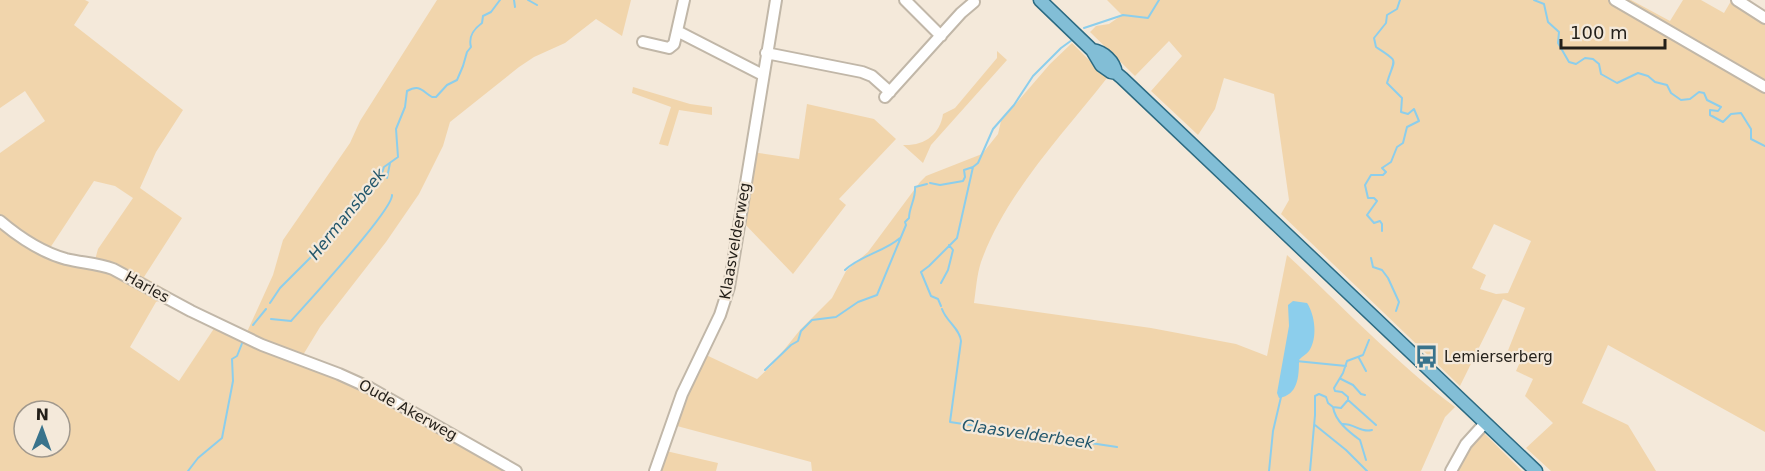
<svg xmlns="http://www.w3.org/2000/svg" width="1765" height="471" font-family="'DejaVu Sans',sans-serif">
	<rect width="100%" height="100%" fill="#f4e9da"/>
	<path fill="#f1d5ac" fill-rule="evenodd" d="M0,0H85L89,2L74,25L183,110L156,152L140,188L182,218L144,277L170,292L175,298L168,297L156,302L130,347L179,381L217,324L360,384L511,471H0V224L45,252L95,260L98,249L133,198L115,186L94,181L48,251L0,216V153L45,121L25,91L0,108ZM24,411H60V447H24Z
		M437,0H631L622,36L596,19L565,43L534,57L519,67L450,122L443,146L419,194L386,242L320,327L303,355L247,332L273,275L283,240L350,143L360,121Z
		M1107,0H1631L1670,21L1683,0H1701L1724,13L1731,1L1765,22V432L1608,345L1582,403L1628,425L1656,471H1551L1526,448L1553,423L1525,396L1533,379L1516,371L1521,360L1507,353L1525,308L1503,299L1460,386L1281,214L1289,200L1274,94L1224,78L1215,109L1198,135L1151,91L1182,56L1169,41L1135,76L1090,32L1096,26L1109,24L1122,15ZM1494,224L1531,241L1508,293L1496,294L1480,289L1486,275L1472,268Z
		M1072,43L1107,78C1063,134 1006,193 981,262C977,274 976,289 974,303L1151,328L1236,344L1267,356L1287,255C1342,306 1395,362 1455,407L1445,417L1421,471H812L811,462L677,426L697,368L704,354L757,379L771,366L800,330L832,298L846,271L868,252L920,182L926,176L982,154L998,134L1001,121L1050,64Z
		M997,51L1007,60L931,145L923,163L903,145C924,146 940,135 943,114L955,108L997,58Z
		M633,87L690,104L712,107V115L679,110L668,146L659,144L671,107L632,93Z
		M807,104L874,119L896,139L839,199L846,205L793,274L741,220L752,152L799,159Z
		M1483,432L1522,471H1453L1463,454Z
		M666,451L718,463L716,471H659Z"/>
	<path fill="#8cceec" d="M1293,301L1307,303C1315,315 1318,338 1309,351C1306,355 1302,356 1299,360C1299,377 1298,395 1279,398L1277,393L1289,326L1288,305Z"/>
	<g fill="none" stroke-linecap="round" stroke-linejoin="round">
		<path stroke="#8cceec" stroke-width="2" d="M514,0L515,7
			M528,0L537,5
			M1534,0L1544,4L1548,22L1559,32L1558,43L1569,62L1576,64L1585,58L1593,59L1599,64L1601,74L1617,83L1638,73L1648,76L1655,82L1667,85L1671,93L1681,100L1690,99L1699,92L1704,93L1707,100L1721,107L1718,111L1710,110V115L1723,122L1731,114L1741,113L1751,129V139L1765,146
			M1084,28L1123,15L1148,18L1159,0
			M387,178L390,163
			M930,183L940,185L963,181L965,177L964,170L973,167
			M1382,231V224L1380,221L1374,223L1367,215L1377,201L1374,198H1368L1365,185L1371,175H1383L1386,172L1382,168L1391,162L1397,147L1403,143L1407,127L1419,121L1414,109L1408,114L1401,112L1402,98L1387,83C1394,58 1401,63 1376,47L1374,38L1386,23L1387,15L1397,9L1400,0
			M1371,258L1373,267L1382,270L1388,278L1399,302L1396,311
			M845,270C861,255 884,252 900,238
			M941,283L948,270L953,250L949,245
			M270,303L280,288L311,257L339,223L345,219L352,203H358L372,182L382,173L384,167L398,157L396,129L405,107L407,91C420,84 422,91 432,97H436L447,85L457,80L463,66L467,52L471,47C468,36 474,29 482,23L483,16L491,12L500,0
			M941,306L938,299L931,296L921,272L929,266L957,238L973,167L978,163L993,129L1014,105L1033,76L1061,48L1072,40
			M942,309C946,321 960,329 961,341L950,422L1117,447
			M271,319L291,321C307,303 393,210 392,195
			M253,325L266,309
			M1359,358L1366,371
			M1296,361L1346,366
			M765,370L791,345L798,341L801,331L812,320L836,317L858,302L877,295L906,225L905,222L909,218C909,207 916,199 915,187L927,184
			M1341,379L1353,385L1361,394L1365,395
			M1348,400L1376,425
			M1333,407C1335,421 1349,432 1360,440L1366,460
			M1342,424C1354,423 1360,433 1372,430
			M1315,425L1346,450L1367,471
			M188,471L198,458L222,438L233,381L232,359L237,356L243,341
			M1269,471L1273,431L1281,397
			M1310,471L1315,415V396L1319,394L1326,397L1328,403L1333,407L1341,408L1348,400V397L1342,392L1335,391L1334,388L1343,373L1347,361L1363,355L1369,340"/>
		<defs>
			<path id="minor" d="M905,0L941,36
				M1615,0L1765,87
				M1737,0L1765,18
				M677,31L684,0
				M643,42L669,48L674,44L677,31L763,75
				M766,53L862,72L872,76L890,92
				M885,97L961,13L974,2
				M0,221C20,238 41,252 66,259C82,263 97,263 113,269L191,311L262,345L339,374L370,388L516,471
				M655,471L682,394L720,315L729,287L776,0
				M1451,471L1466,444L1485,423"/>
			<path id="major" d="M1040,0L1092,50L1101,65L1111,72L1116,73L1122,78L1536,471
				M1092,50C1104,52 1114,61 1116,73"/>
		</defs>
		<use href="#minor" stroke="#c1b7a8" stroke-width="14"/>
		<use href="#major" stroke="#2b6a82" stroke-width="15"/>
		<use href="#minor" stroke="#fff" stroke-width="10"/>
		<use href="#major" stroke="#82bed6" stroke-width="12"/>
	</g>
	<defs>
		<symbol id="bus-bare" viewBox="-9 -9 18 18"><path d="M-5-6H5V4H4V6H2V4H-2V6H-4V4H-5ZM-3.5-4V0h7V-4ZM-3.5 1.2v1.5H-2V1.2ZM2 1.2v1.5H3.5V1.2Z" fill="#39738c" stroke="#f4e9da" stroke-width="2.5" paint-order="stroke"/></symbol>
	</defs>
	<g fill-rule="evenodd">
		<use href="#bus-bare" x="1410" y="340" width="33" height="33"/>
	</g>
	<g text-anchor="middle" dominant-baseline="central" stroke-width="4.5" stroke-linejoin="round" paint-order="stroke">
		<g font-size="15" fill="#231f19" stroke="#f4e9da">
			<text transform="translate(735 241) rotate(-80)">Klaasvelderweg</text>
			<text transform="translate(147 287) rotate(29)">Harles</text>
			<text transform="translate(408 410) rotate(29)">Oude Akerweg</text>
		</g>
		<g font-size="15" fill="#231f19" stroke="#f4e9da" text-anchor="start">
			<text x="1444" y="357">Lemierserberg</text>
		</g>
		<g font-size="16" font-style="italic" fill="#23576c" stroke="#f4e9da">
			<text transform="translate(347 214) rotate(-51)">Hermansbeek</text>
			<text transform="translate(1028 434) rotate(8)">Claasvelderbeek</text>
		</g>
	</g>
	<g transform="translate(42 429) rotate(1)"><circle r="28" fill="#f4e9da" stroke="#a0988d" stroke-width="1.5"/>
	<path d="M0-4.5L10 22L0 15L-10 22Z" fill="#39738c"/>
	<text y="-9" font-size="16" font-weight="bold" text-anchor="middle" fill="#231f19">N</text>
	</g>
	<path d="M1561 39v9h104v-9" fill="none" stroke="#231f19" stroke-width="3"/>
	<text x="1570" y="39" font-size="18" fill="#231f19" stroke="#f4e9da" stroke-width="4.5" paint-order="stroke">100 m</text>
</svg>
